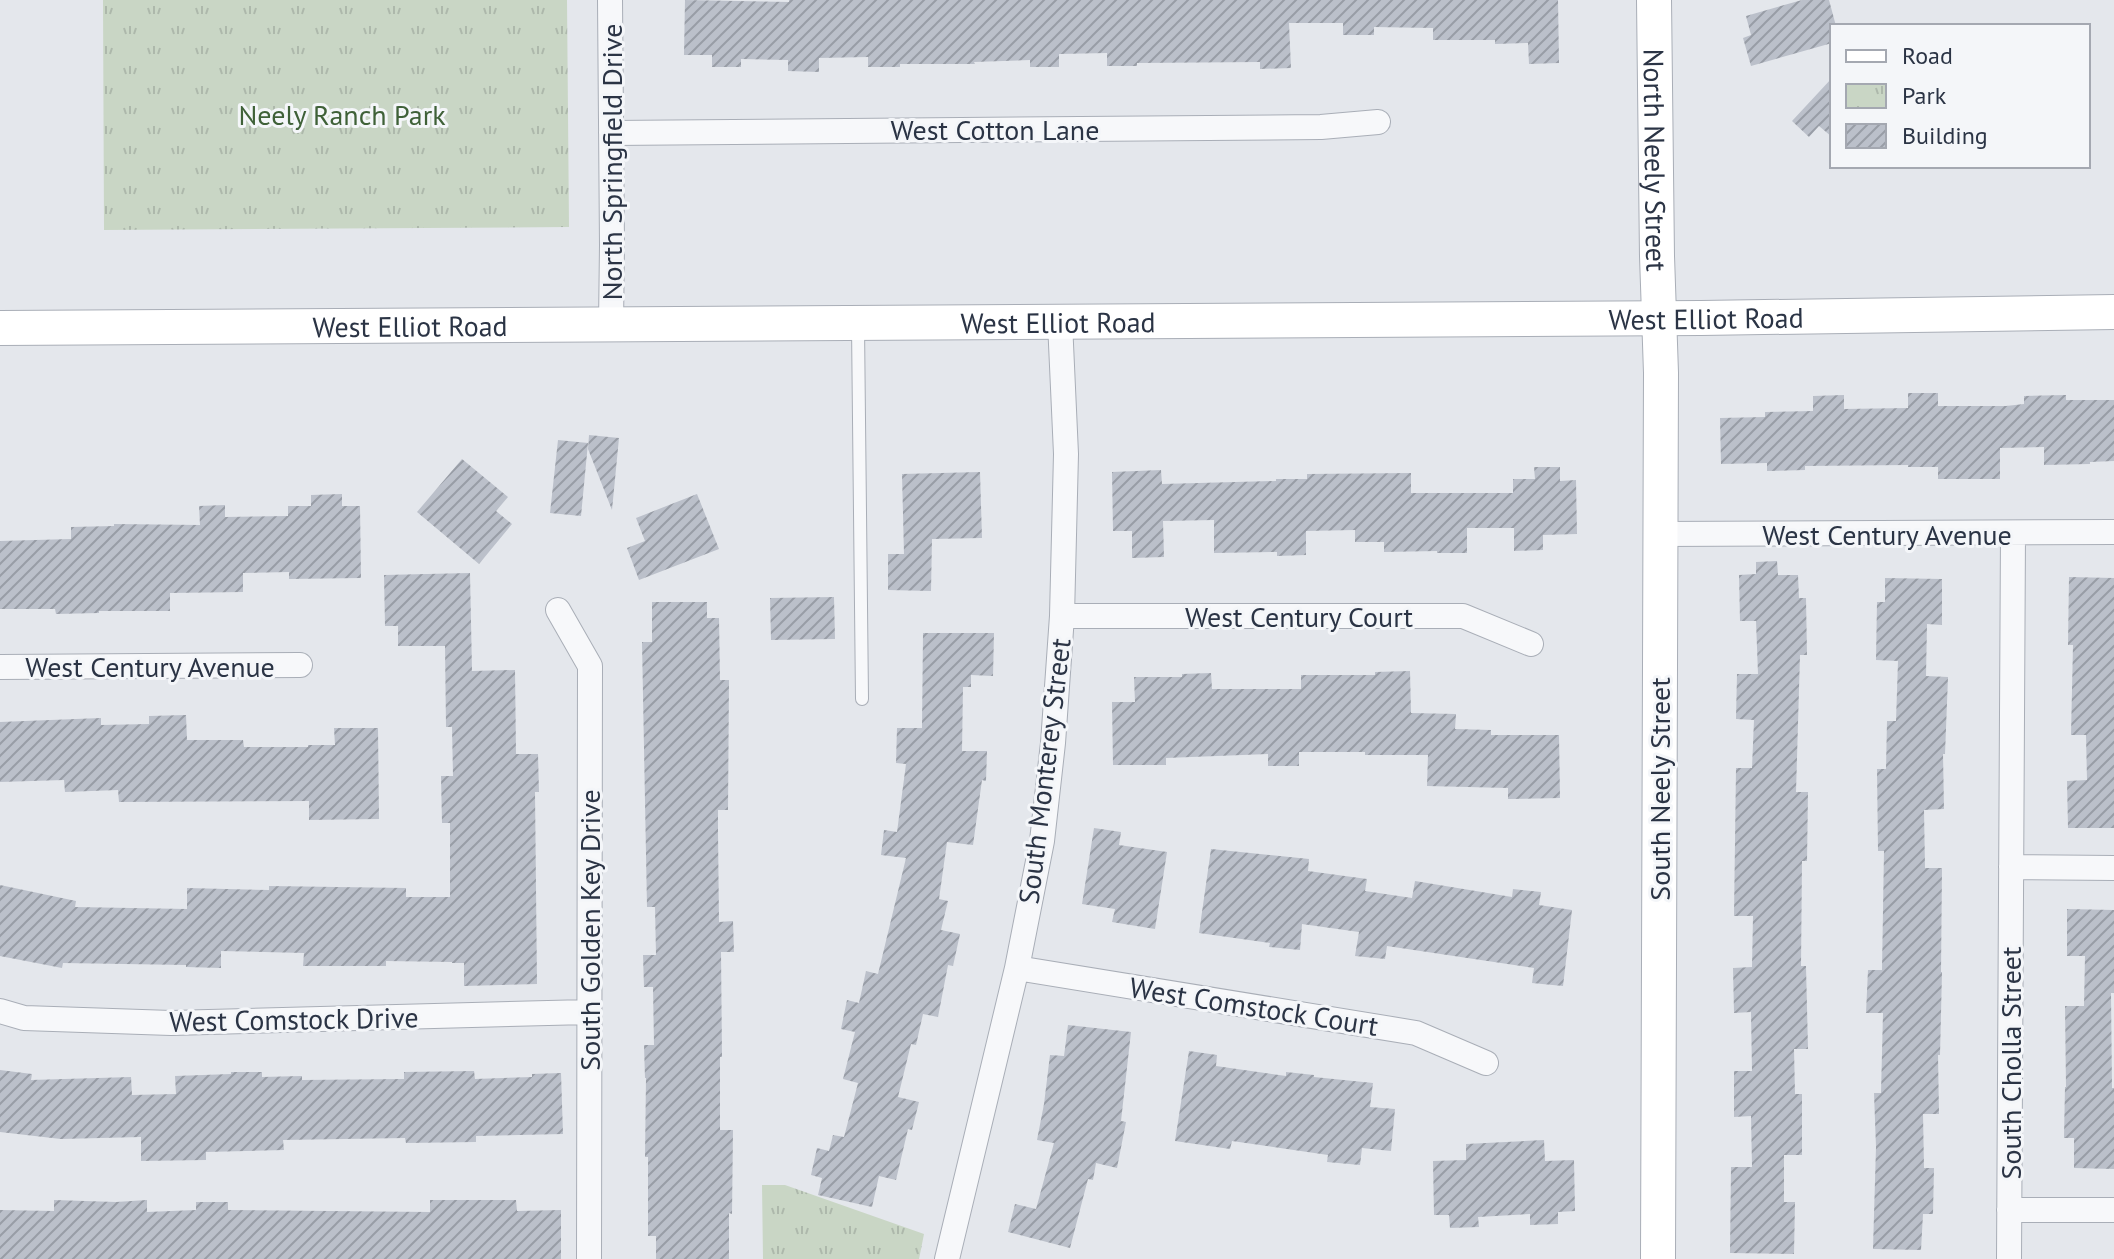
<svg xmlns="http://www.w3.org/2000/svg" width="2114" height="1259" font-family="'PT Sans',sans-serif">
	<defs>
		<pattern id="park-tufts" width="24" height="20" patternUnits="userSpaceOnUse" patternTransform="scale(2)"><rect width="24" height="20" fill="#c9d6c5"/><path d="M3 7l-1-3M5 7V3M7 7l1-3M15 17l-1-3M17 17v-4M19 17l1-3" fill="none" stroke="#adb8ab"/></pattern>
		<pattern id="building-hatch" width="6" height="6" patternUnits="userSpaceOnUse" patternTransform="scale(2)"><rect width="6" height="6" fill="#bbc0ca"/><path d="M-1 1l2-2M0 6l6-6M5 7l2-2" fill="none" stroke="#989da6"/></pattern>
	</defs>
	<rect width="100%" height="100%" fill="#e4e7ec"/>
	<path fill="url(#park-tufts)" d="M103,0H567L569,227L104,230Z
		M762,1185H785L924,1234L919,1259H763Z"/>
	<path fill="url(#building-hatch)" d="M685,0L789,2V0H1558L1559,63L1529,64L1528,43L1495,44V40H1433V28L1374,27V35H1343V23H1289L1291,68L1260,69V62L1137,63V66H1107V53L1059,54V67H1030V60L974,62L975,64H900V67H868V57L819,58V72L788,71V60L741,59V67H712V55H684Z
		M1802,0H1829L1836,26H1832V43L1751,66L1743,38L1751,35L1746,16Z
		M1832,78V137L1819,126L1809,137L1792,121Z
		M1908,393H1938V406H2006L2024,404V396L2066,395V400H2114V461L2090,462V464L2044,465V447L2000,448V479H1938V467H1908V465L1805,466V470L1767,471V463L1721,464L1720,418L1765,417V412L1813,411V396L1844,395V409L1908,408Z
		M589,435L619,438L612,510L588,449Z
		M558,440L588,443L581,516L550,513Z
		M462,459L508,497L496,511L512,524L479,564L417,512Z
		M1534,467H1560V481L1576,480L1577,534L1543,535V550L1514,551V528H1467V553H1437V551L1384,552V542H1355V530L1306,531V555L1277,556V552L1214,553V520L1163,521L1164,557L1132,558V531H1113L1112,472L1161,470L1162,484L1276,481V479H1307V474L1411,473V493H1513V479H1535Z
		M980,472L982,538L932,539L931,591L888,590V554H904L902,474Z
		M342,494V506H360L361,578L289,579V572L243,573V592L170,593V611H99V613L56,614L55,609H0V541L71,539V527L114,526V524L200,525L199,506L225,505V517L288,516V506H311V495Z
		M697,494L719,549L639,580L627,548L645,541L636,518Z
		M1777,561L1778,575H1798L1799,598H1806L1807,655H1800L1796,792H1808L1807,861H1802L1801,966H1806L1808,1049H1794L1795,1094H1802V1155H1784V1202H1795L1794,1254L1730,1253L1731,1167H1752L1751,1116L1734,1117V1071H1752L1751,1012L1734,1013L1733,968L1752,967L1753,916H1734L1736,768H1752L1754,720L1736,719L1737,674H1758L1756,621H1740L1739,575L1756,574V562Z
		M470,573L472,671L515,670L516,754H538L539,792H535L537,984L464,986V963H452V962L386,961V966H303L304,953L221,951V968L186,967V965L63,963L62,968L0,956V885L76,901L75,907L187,909V888L269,890V886L406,888V897H450V823H442L441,776H453L452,727H446L445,646H398V626H385L384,575Z
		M2069,577L2114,578V828H2068L2067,781L2087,780L2086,735H2071L2073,645H2068Z
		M1885,578L1942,579V625L1927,624L1926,676L1948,677L1945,754H1943L1944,809L1924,810L1925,868H1942L1941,972H1942L1940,1055H1938L1939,1114H1923L1924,1168H1934L1933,1214H1923L1921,1250L1873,1249L1876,1147L1874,1093H1881L1883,1013H1866L1868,970H1882L1884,851H1878L1877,769H1886L1887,721H1896L1898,661L1876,660L1877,602H1885Z
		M834,597L835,639L771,640L770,598Z
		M652,602H707V618H719L720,680H729L728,810H718V832L719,922L733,921L734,952H721L722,1057H720V1130H733L732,1214L729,1213V1259H656V1236H648V1157H645L646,1078H645L644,1045H654L653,987H644L643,955H656L655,907H647L642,642H652Z
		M923,633H994L993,676L971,675V687H963L962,751H987L986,781L982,780L973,845L947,842L939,899L948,901L941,930L960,934L953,966L948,965L938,1017L923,1014L916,1045L911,1044L898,1097L919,1102L912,1130L908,1129L896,1180L879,1176L872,1207L818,1195L822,1178L811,1175L817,1148L829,1151L833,1135L844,1137L858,1083L843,1079L855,1032L841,1029L847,1000L859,1003L866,971L878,974L906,858L881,855L884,830L897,832L906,764L896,763L897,728H922Z
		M1410,671L1411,713L1456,714L1455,729L1491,730V735H1559L1560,798L1508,799V788L1427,786L1428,755H1365V752H1299V766H1268V754L1166,758V765H1113L1112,702H1135L1134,677H1182V674L1211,673L1212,689H1301V675H1375V672Z
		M186,715L187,740H243L244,747H308V745H335L334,728H378L379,819L309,820V801L119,802L118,790L65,792L64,780L0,782V722L101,718V725L149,724V716Z
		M1094,828L1121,832L1119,845L1167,852L1155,929L1112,922L1115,909L1082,904Z
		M1211,849L1309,859L1308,871L1367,879L1365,891L1412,898L1415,881L1512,897L1513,889L1541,892L1539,905L1572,910L1563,986L1532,983L1534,968L1387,946L1385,959L1355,956L1359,932L1302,924L1300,950L1269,947L1270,943L1199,933Z
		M2067,909L2114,910V993H2111L2112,1088H2114V1169L2074,1168V1138H2064L2065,1087H2066L2065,1006H2084L2085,956H2067Z
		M1068,1025L1131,1032L1121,1121L1126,1122L1117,1168L1096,1163L1093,1180L1088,1179L1070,1248L1008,1232L1015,1204L1036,1209L1054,1143L1037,1140L1044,1104L1050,1055L1064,1056Z
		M1189,1051L1217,1055L1216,1066L1286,1076V1072L1314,1075V1077L1373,1083L1370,1107L1395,1109L1391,1151L1362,1148L1360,1165L1327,1162L1328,1155L1232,1141L1230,1149L1175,1141Z
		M0,1070L32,1074L31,1080L131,1077L132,1095L176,1094L175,1076L231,1074V1072H262V1077L302,1076V1080L404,1079V1072L474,1071L475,1079L532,1077V1074L561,1073L563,1134L476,1136V1142L406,1143L405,1138L283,1140L284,1150L206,1152V1160L141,1161V1137L61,1139L0,1132Z
		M1544,1140L1545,1161L1574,1160L1575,1211L1558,1212V1224L1530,1225V1214L1478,1217L1479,1227L1450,1228L1449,1215H1434L1433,1161L1466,1160V1144Z
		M54,1200L116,1202L147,1200V1212L196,1210V1202H228V1210L430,1212V1200H516L517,1211L561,1210V1259H0V1210L54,1211Z"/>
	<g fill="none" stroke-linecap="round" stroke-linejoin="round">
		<defs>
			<path id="lane" d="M858,326L862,699"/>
			<path id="street" d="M610,0L612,245L611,324
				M611,133L1321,127L1378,122
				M1660,534L2114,532
				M558,610L590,666L589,1259
				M1062,616H1463L1531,644
				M0,667L300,665
				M2011,867L2114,868
				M1017,968L1416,1033L1486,1063
				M0,1011L24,1018L171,1023L588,1012
				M2009,1210H2114
				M947,1259L1017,968L1042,841L1053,743L1062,616L1066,454L1060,322
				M2009,1259L2013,534"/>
			<g id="secondary">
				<path id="s1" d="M1654,0L1657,256L1661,373L1658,1259"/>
				<path id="s2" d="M0,328L1701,318L2114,312"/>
			</g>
		</defs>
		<use href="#lane" stroke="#a9aeb7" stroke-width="14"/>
		<use href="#street" stroke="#a9aeb7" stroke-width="26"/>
		<use href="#secondary" stroke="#a9aeb7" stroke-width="36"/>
		<use href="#lane" stroke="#f7f8fa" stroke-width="12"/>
		<use href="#street" stroke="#f7f8fa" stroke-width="24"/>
		<use href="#secondary" stroke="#fff" stroke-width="34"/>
	</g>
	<g text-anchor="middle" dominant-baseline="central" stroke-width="6" stroke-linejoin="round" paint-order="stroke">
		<g font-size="28" fill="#3f6138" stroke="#f4f6f9">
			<text x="342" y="114">Neely Ranch Park</text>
		</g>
		<g font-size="28" fill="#2b3445" stroke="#f4f6f9">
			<text x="995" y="129">West Cotton Lane</text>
			<text stroke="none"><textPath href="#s1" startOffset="160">North Neely Street</textPath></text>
			<text transform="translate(611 162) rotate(-90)">North Springfield Drive</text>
			<text stroke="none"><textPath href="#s2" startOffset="1706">West Elliot Road</textPath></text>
			<text stroke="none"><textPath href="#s2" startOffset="1058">West Elliot Road</textPath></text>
			<text stroke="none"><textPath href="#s2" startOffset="410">West Elliot Road</textPath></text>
			<text x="1887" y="534">West Century Avenue</text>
			<text x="1299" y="616">West Century Court</text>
			<text x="150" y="666">West Century Avenue</text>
			<text transform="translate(1044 771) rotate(-83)">South Monterey Street</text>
			<text transform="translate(1659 789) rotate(-90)">South Neely Street</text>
			<text transform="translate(589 930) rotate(-90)">South Golden Key Drive</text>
			<text transform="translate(1254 1006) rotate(9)">West Comstock Court</text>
			<text transform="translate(294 1019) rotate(-1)">West Comstock Drive</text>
			<text transform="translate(2010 1063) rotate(-90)">South Cholla Street</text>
		</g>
	</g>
	<rect x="1830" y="24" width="260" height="144" fill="#f4f6f9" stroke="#a4a8b1" stroke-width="2"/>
	<rect x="1846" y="50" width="40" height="12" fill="#ffffff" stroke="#a4a8b1" stroke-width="2"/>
	<text x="1902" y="64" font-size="24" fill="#2b3445">Road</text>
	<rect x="1846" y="84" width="40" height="24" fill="url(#park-tufts)" stroke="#a4a8b1" stroke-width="2"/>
	<text x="1902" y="104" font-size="24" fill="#2b3445">Park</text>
	<rect x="1846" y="124" width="40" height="24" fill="url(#building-hatch)" stroke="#a4a8b1" stroke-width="2"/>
	<text x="1902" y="144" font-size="24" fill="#2b3445">Building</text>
</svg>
